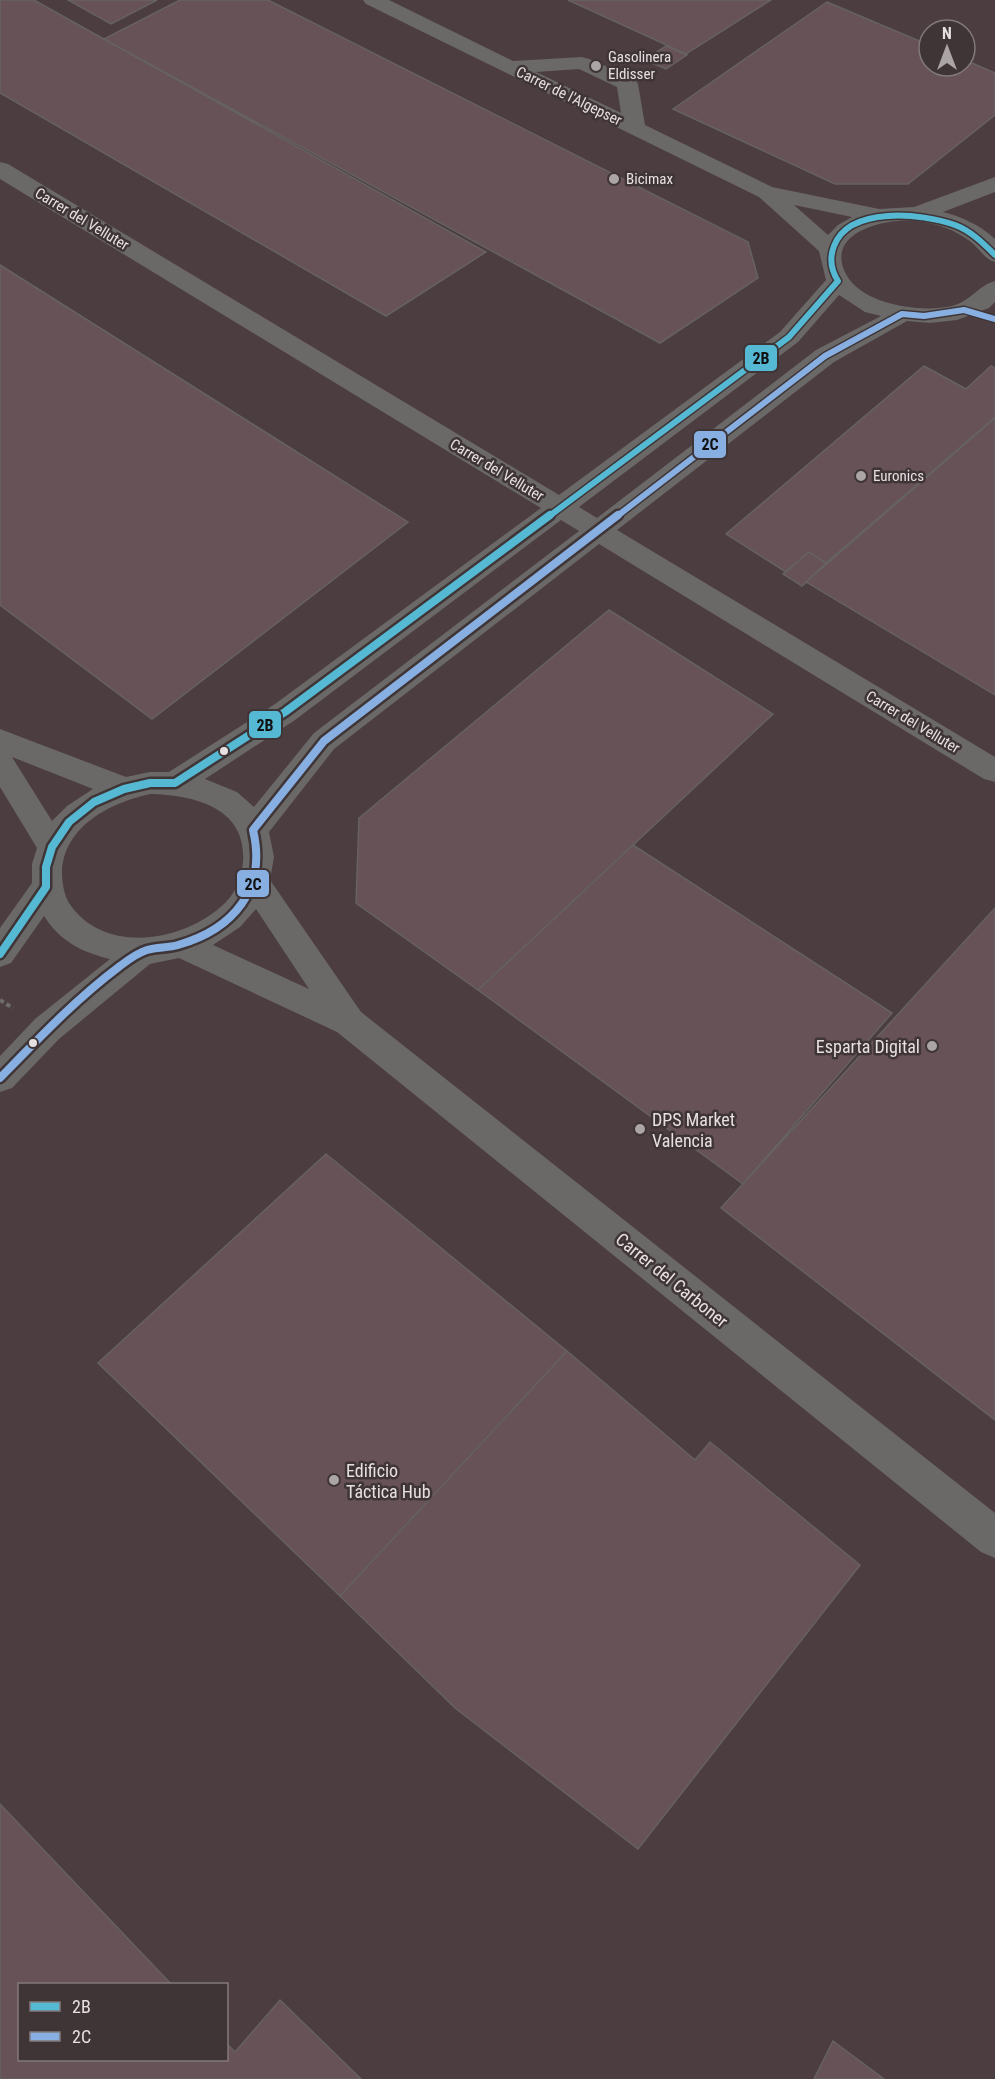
<svg xmlns="http://www.w3.org/2000/svg" width="995" height="2079" font-family="'Roboto Condensed',sans-serif">
	<rect width="100%" height="100%" fill="#3d3738"/>
	<path fill="#4c3d40" fill-rule="evenodd" d="M0,0H995V2079H0ZM929,30H965V66H929ZM20,1984H226V2060H20Z"/>
	<path fill="#665257" stroke="#666162" stroke-width="1.5" d="M0,0H34L486,252L386,316L0,93Z
		M68,0H157L111,24Z
		M180,0H268L748,242L758,278L660,343L104,39Z
		M568,0H771L686,54Z
		M827,2L929,45V66H965V60L995,73V115L908,184H835L673,109Z
		M666,46L687,55L666,69L644,60Z
		M0,265L408,522L152,719L0,605Z
		M924,366L966,389L991,366L995,368V417L826,563L809,552L786,572L726,534Z
		M995,418V695L806,582Z
		M809,552L826,563L802,586L783,574Z
		M609,610L773,714L478,990L356,903L359,818Z
		M633,845L892,1013L743,1184L478,990Z
		M995,908V1420L721,1208Z
		M326,1154L567,1351L340,1596L98,1363Z
		M567,1351L695,1460L710,1442L860,1565L638,1849L455,1708L340,1596Z
		M0,1804L171,1984H20V2060H226V2043L235,2052L280,2000L361,2079H0Z
		M833,2041L884,2079H814Z"/>
	<g fill="none" stroke-linecap="round" stroke-linejoin="round">
		<path stroke="#6e6b6c" stroke-width="4" stroke-dasharray="4.5 3" stroke-linecap="butt" d="M0,1000L13,1008"/>
		<path fill="#6b6868" fill-rule="evenodd" d="M363,0H389L513,61L582,57L589,59L635,79L638,84L645,125L772,187L879,209L914,207L995,177V192L943,212C962,217 980,225 995,239V262C984,259 980,249 971,242C956,230 936,223 916,221C886,218 822,232 847,276C864,305 922,313 952,306C971,301 979,285 995,281V302L989,308L957,320L930,323L907,321L834,362L617,530L995,757V782L984,779L599,544L334,749L269,832L274,857L270,880L361,1012L995,1513V1558L981,1552L337,1032L179,958L150,964L59,1039L12,1088L0,1092V1056L35,1019L110,959C81,952 60,941 44,916L11,963L0,967V928L32,883V864L37,848L0,787V729L126,777L150,772H169L275,704L541,508L0,179V162L8,164L559,495L780,332L826,280L819,251L759,197L366,4ZM579,69L617,87L621,113L536,72ZM794,205L852,217L838,225L828,235ZM839,295L865,312L881,316L816,350L597,518L579,507L798,342ZM561,520L579,531L314,733L254,807L237,792L205,779L295,720ZM12,757L93,789L67,806L52,821ZM150,794C193,795 247,807 243,862C241,878 237,891 225,903C185,942 104,956 69,903C64,894 62,883 62,872C64,826 110,803 150,794ZM256,909L309,989L213,945L240,927Z"/>
		<defs>
			<path id="bus-1-far1" d="M548,517L789,337L838,281C831,270 829,259 834,246C849,206 922,213 955,225C971,231 983,243 995,255"/>
			<path id="bus-1" d="M0,954L46,887V867L52,847L69,822L94,802L124,789L150,783H175L285,712L550,515"/>
			<path id="bus-2-far1" d="M616,517L825,356L902,314L924,316L964,310L995,319"/>
			<path id="bus-2" d="M0,1078C38,1039 76,999 120,966C128,960 137,953 147,950C157,947 168,948 178,945C234,929 267,889 253,830L324,741L618,515"/>
		</defs>
		<use href="#bus-1-far1" stroke="#3f3537" stroke-width="9"/>
		<use href="#bus-1" stroke="#3f3537" stroke-width="13"/>
		<use href="#bus-2-far1" stroke="#3f3537" stroke-width="9"/>
		<use href="#bus-2" stroke="#3f3537" stroke-width="13"/>
		<use href="#bus-1-far1" stroke="#56b9d4" stroke-width="6"/>
		<use href="#bus-1" stroke="#56b9d4" stroke-width="8"/>
		<use href="#bus-2-far1" stroke="#88afe1" stroke-width="6"/>
		<use href="#bus-2" stroke="#88afe1" stroke-width="8"/>
	</g>
	<g fill="#aca5a6" stroke="#3f3537" stroke-width="2">
		<circle cx="596" cy="66" r="6"/>
		<circle cx="614" cy="179" r="6"/>
		<circle cx="861" cy="476" r="6"/>
		<circle cx="932" cy="1046" r="6"/>
		<circle cx="640" cy="1129" r="6"/>
		<circle cx="334" cy="1480" r="6"/>
	</g>
	<g fill="#e7e0e2" stroke="#3f3537" stroke-width="2">
		<circle cx="224" cy="751" r="5"/>
		<circle cx="33" cy="1043" r="5"/>
	</g>
	<g text-anchor="middle" dominant-baseline="central" stroke-width="5" stroke-linejoin="round" paint-order="stroke">
		<g font-size="15" fill="#e7e0e2" stroke="#3f3537" text-anchor="start">
			<text x="608" y="57">Gasolinera<tspan x="608" dy="17">Eldisser</tspan></text>
			<text x="626" y="179">Bicimax</text>
			<text x="873" y="476">Euronics</text>
		</g>
		<g font-size="15" fill="#e7e0e2" stroke="#3f3537">
			<text transform="translate(569 96) rotate(26)">Carrer de l'Algepser</text>
			<text transform="translate(82 219) rotate(31)">Carrer del Velluter</text>
			<text transform="translate(497 470) rotate(31)">Carrer del Velluter</text>
			<text transform="translate(913 722) rotate(31)">Carrer del Velluter</text>
		</g>
		<g font-size="18" fill="#e7e0e2" stroke="#3f3537" text-anchor="start">
			<text x="920" y="1046" text-anchor="end">Esparta Digital</text>
			<text x="652" y="1119">DPS Market<tspan x="652" dy="21">Valencia</tspan></text>
			<text x="346" y="1470">Edificio<tspan x="346" dy="21">Táctica Hub</tspan></text>
		</g>
		<g font-size="18" fill="#e7e0e2" stroke="#3f3537">
			<text transform="translate(672 1280) rotate(39)">Carrer del Carboner</text>
		</g>
	</g>
	<g stroke="#3f3537" stroke-width="2">
		<rect x="744" y="344" width="34" height="28" rx="6" fill="#56b9d4"/>
		<rect x="693" y="430" width="34" height="29" rx="6" fill="#88afe1"/>
		<rect x="248" y="710" width="34" height="29" rx="6" fill="#56b9d4"/>
		<rect x="236" y="869" width="34" height="29" rx="6" fill="#88afe1"/>
	</g>
	<g font-size="16" text-anchor="middle" font-weight="bold" fill="#111">
		<text x="761" y="364">2B</text>
		<text x="710" y="450">2C</text>
		<text x="265" y="731">2B</text>
		<text x="253" y="890">2C</text>
	</g>
	<rect x="18" y="1983" width="210" height="78" fill="#3f3537" stroke="#82797b" stroke-width="1.5"/>
	<rect x="30" y="2002" width="30" height="9" fill="#56b9d4" stroke="#82797b" stroke-width="1.5"/>
	<text x="72" y="2013" font-size="18" fill="#e7e0e2">2B</text>
	<rect x="30" y="2032" width="30" height="9" fill="#88afe1" stroke="#82797b" stroke-width="1.5"/>
	<text x="72" y="2043" font-size="18" fill="#e7e0e2">2C</text>
	<g transform="translate(947 48)"><circle r="28" fill="#3f3537" stroke="#82797b" stroke-width="1.5"/>
	<path d="M0-4.5L10 22L0 15L-10 22Z" fill="#aca5a6"/>
	<text y="-9" font-size="16" font-weight="bold" text-anchor="middle" fill="#e7e0e2">N</text>
	</g>
</svg>
